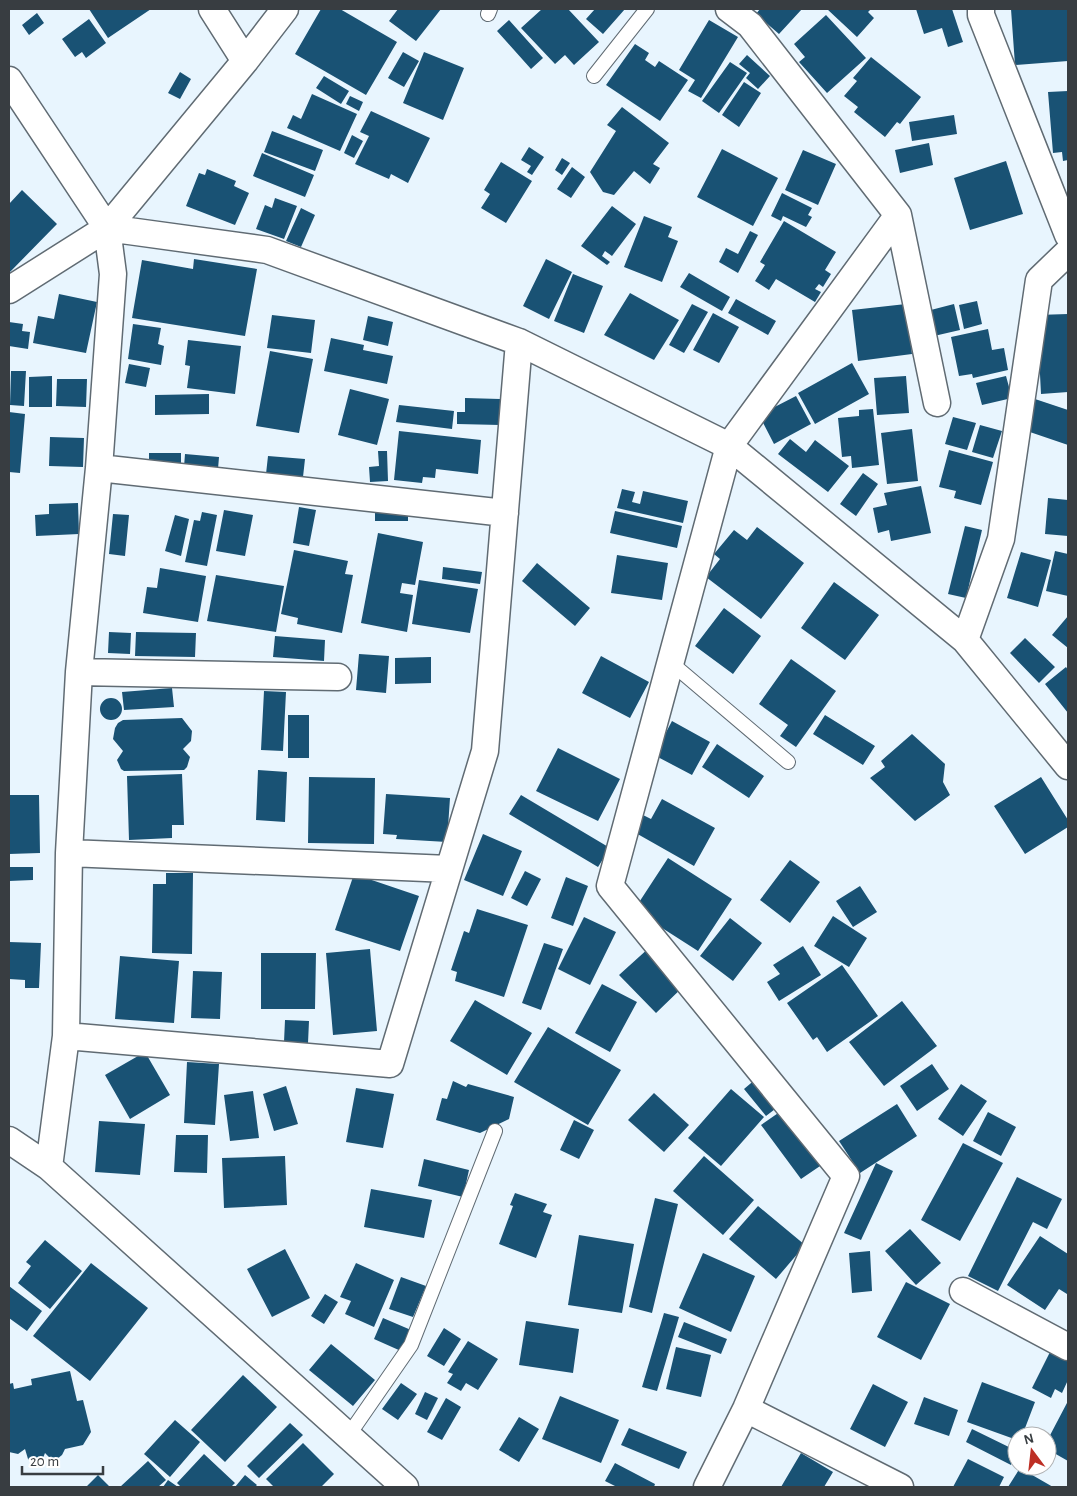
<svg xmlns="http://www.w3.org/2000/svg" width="1077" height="1496" font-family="'Alegreya Sans',sans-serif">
	<rect width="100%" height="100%" fill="#e8f5fe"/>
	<path fill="#195274" d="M89,9H151L108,38Z
		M321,9H340L397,42L366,95L295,54Z
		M398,9H441L416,41L389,21Z
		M542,9H568L599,42L574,65L565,55L555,64L521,28Z
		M595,9H625L603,34L586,19Z
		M760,9H802L779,34L756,14Z
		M827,9H871L868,12L874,18L857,37Z
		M916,9H952L963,42L948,47L942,28L924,34Z
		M1011,9H1068V61L1015,65Z
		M37,13L44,23L29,35L22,25Z
		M826,15L866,58L827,93L799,62L805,57L794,44Z
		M89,19L106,43L86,58L82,52L75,57L62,39Z
		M509,20L543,58L531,69L497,31Z
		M709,20L738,37L701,98L688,91L695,80L679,70Z
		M635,44L649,53L645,60L655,67L659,61L688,80L660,121L606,85Z
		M403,52L419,61L404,87L388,78Z
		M424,52L464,68L443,120L403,103Z
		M747,55L770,76L758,89L746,78L750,73L739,64Z
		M871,57L921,97L900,124L897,122L885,137L854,112L858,107L844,96L857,81L853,78Z
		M730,62L747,73L719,113L702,101Z
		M180,72L191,79L180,99L168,93Z
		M324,76L349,91L341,104L316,88Z
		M744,82L761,93L739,127L722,115Z
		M1068,91V160L1063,161L1062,152L1053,153L1048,92Z
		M312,94L357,114L340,151L287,128L293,115L301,119Z
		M350,96L363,102L359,111L346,104Z
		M622,107L669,143L653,164L660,168L650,184L634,171L614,195L603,192L590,172L616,131L607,125Z
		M371,111L430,138L408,183L391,174L389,179L355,164L369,136L360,132Z
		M954,115L957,134L912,141L909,122Z
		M272,131L323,150L315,171L264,152Z
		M352,135L363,141L354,158L344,153Z
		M929,143L933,165L900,173L895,150Z
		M529,147L544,157L532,175L527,172L531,166L521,160Z
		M722,149L778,178L753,226L697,197Z
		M803,150L836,164L818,205L785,190Z
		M262,153L314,175L305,197L253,176Z
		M562,158L570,163L562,175L555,170Z
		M1006,161L1023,214L970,230L954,178Z
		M501,162L532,181L506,223L481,208L490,194L484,190Z
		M572,167L585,177L571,198L557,189Z
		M207,169L236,181L234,186L249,193L235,225L186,206L199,173L205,175Z
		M22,190L57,224L9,273V204Z
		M782,193L812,208L808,215L812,217L806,227L783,216L781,221L771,216Z
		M275,198L297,206L284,239L256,229L265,205L272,208Z
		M612,206L636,224L612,256L605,251L602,256L610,262L607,265L581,246Z
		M301,208L315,215L301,247L286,241Z
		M644,216L672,227L668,237L678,241L662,282L624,267Z
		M784,221L836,252L825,270L831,274L823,287L819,284L815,289L821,292L815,302L776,279L769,290L755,281L765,265L760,262Z
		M750,231L758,235L738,273L719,262L726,248L738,254Z
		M194,259L257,269L245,336L132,318L142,260L193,269Z
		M546,259L572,272L549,319L523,306Z
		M689,273L730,297L722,311L680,287Z
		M573,274L603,286L584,333L554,321Z
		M630,293L679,320L654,360L604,335Z
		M59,294L97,302L86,353L33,343L38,316L54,319Z
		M736,299L776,321L768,335L728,313Z
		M977,301L982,324L964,329L959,305Z
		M692,304L708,312L684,353L669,345Z
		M906,304L912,354L858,361L852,310Z
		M954,304L960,330L934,336L927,311Z
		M713,313L739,327L719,363L693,350Z
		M1068,314V392L1041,394L1037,315Z
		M272,315L315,320L311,353L267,348Z
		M368,316L393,322L388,346L363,340Z
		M9,322L23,324L22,331L30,332L28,349L9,346Z
		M133,324L161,328L158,344L164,346L161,365L128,359Z
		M988,329L992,350L1004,348L1008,370L973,378L972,374L959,376L951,337Z
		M331,338L364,345L363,350L393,356L387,384L324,371Z
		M188,340L241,346L235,394L187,388L190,366L185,365Z
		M270,351L313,359L299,433L256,426Z
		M852,363L869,394L815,424L798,393Z
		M129,364L150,368L146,387L125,383Z
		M11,371H26L24,406L10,405Z
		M52,376V407H29V377Z
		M906,376L909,413L877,415L874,378Z
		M1006,376L1012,398L982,405L976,383Z
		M57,379H87L86,407L56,406Z
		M350,389L389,399L377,445L338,435Z
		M209,394V414L155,415V395Z
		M796,396L811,424L774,444L759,415Z
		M465,398L500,399V425L457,424V412H465Z
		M1035,399L1068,410V445L1024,430Z
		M399,405L454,411L452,429L396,422Z
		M873,409L879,465L852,468L851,456L842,457L838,418L859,416V410Z
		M9,412L25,414L20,473L9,472Z
		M953,417L976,423L967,450L945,444Z
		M980,425L1002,431L993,458L972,452Z
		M912,429L918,481L887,484L881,433Z
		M399,431L481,440L478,474L436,469L435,478L423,477L422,483L394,480Z
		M50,437L84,438L83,467L49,466Z
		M790,439L806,452L815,440L849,466L828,492L778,454Z
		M949,450L993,462L981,505L954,498L956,491L939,487Z
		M378,451H387L388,481L370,482L369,467L379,466Z
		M149,453H181V465L149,466Z
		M185,454L219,457L218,469L184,467Z
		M268,456L305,459L303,477L266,474Z
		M863,473L878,484L856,516L840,504Z
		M921,486L931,533L891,541L889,530L878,533L873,508L887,505L884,493Z
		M622,489L635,492L632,502L640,504L643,491L688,501L683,523L617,508Z
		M1048,498L1068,500V536L1045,534Z
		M78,503L79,534L36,536L35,515L49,514V504Z
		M299,507L316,510L309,546L293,543Z
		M375,507H408V521H375Z
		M224,510L253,515L245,556L216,551Z
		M615,511L682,526L677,548L610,533Z
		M202,512L217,515L207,566L185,562L194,520L200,521Z
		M113,514L129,515L125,556L109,554Z
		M175,515L189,519L181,556L165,551Z
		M965,526L982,530L966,598L948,594Z
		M757,527L804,563L761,619L706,577L720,559L714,554L734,530L747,540Z
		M378,533L423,542L415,585L402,583L400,593L413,595L407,632L361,623Z
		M294,550L348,561L345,574L353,575L342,633L297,624L298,618L281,614Z
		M1055,551L1068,554V596L1046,591Z
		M1021,552L1051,560L1038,607L1007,598Z
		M617,555L668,563L662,600L611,593Z
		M537,563L590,608L575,626L522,581Z
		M443,567L482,572L480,584L442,579Z
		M160,568L206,576L198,622L143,613L147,587L157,588Z
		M216,575L284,586L276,632L207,621Z
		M419,580L478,589L470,633L412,624Z
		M834,582L879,615L845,660L801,628Z
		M724,608L761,636L733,674L695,646Z
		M1068,616V648L1052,635Z
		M109,632L131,633L130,654L108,653Z
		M136,632L196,633L195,657L135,656Z
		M275,636L325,640L324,661L273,657Z
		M1025,638L1055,667L1039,683L1010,653Z
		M359,654L389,656L386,693L356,690Z
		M601,656L649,682L630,718L582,693Z
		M431,657V683L395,684V658Z
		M791,659L836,691L796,747L780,736L788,725L759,704Z
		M1066,667L1068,670V713L1045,684Z
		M172,688L174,707L124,710L122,692Z
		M264,691L286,692L283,751L261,750Z
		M100 709a11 11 0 1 1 22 0a11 11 0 1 1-22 0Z
		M288,715H309V758H288Z
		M825,715L875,746L863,765L813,734Z
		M182,718L192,731L191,741L183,749L190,757L187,767L184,770L124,771L121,769L117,760L123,751L113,739L115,728L118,723L123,720Z
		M672,721L710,742L692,775L654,755Z
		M912,734L945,764L943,782L950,795L915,821L870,778L885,767L881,761Z
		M717,744L764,776L749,798L702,767Z
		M558,748L620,779L598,821L536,791Z
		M258,770L287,772L285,822L256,820Z
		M182,774L184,825H172V838L129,840L127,776Z
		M309,777L375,778L374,844L308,843Z
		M1041,777L1068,820V827L1025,854L994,806Z
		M386,794L450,798L447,842L396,839L397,835L383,834Z
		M9,795H39L40,853L9,854Z
		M521,795L610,848L598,867L509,814Z
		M662,799L715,828L694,866L634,832L643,815L651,819Z
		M483,834L522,851L503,896L464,880Z
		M668,858L732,899L698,951L634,910Z
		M790,860L820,882L790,923L760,900Z
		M9,867H33V880L9,881Z
		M525,871L541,879L527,906L511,898Z
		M166,873H193L192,954L152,953L153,884H166Z
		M354,874L419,896L400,951L335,930Z
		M566,877L588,886L573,926L551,918Z
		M860,886L877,912L853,927L836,901Z
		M477,909L528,925L504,997L455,981L457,972L451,970L464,931L469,933Z
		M833,916L867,938L849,967L814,946Z
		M584,917L616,932L590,985L558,969Z
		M730,918L762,943L733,981L700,956Z
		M9,942L41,943L39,988H25V980L9,979Z
		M544,943L563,949L541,1010L522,1003Z
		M803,946L821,975L779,1001L767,982L780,974L773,965Z
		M650,947L686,984L656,1013L619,975Z
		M370,949L377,1031L333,1035L326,953Z
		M261,953H316L315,1009H261Z
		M120,956L179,961L174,1023L115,1019Z
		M842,965L878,1016L827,1052L817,1037L813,1040L787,1003Z
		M193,971L222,972L220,1019L191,1018Z
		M602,984L637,1002L610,1052L575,1033Z
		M475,1000L532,1033L507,1075L450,1041Z
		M902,1001L937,1046L884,1086L849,1042Z
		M285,1020L309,1021L308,1043L284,1042Z
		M548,1027L621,1070L588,1125L514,1082Z
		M145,1052L170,1095L130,1119L105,1075Z
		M187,1062L219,1064L215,1125L184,1123Z
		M932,1064L949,1089L917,1111L900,1086Z
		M757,1078L779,1106L766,1116L744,1089Z
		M453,1081L466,1087L468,1084L514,1097L509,1119L480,1133L436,1120L442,1098L447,1099Z
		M961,1084L987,1101L963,1136L938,1119Z
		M286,1086L298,1124L274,1131L263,1094Z
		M356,1088L394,1094L383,1148L346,1142Z
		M731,1089L764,1117L721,1166L688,1138Z
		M253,1091L259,1138L230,1141L224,1095Z
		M654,1093L689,1125L664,1152L628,1120Z
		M897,1104L917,1136L860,1173L839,1141Z
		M784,1109L823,1164L801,1179L761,1125Z
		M988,1112L1016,1127L1001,1156L973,1141Z
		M574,1120L594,1130L579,1159L560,1150Z
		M99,1121L145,1124L140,1175L95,1172Z
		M176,1135H208L207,1173L174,1172Z
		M963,1143L1003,1163L960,1241L921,1220Z
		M285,1156L287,1205L224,1208L222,1158Z
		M704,1156L754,1200L723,1235L673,1191Z
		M424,1159L469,1170L463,1197L418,1186Z
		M876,1163L893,1171L861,1240L844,1233Z
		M1017,1177L1062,1199L1047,1229L1033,1222L998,1291L968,1276Z
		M371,1189L432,1200L424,1238L364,1227Z
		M515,1193L547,1204L543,1212L552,1215L536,1258L499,1244L513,1206L510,1205Z
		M655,1198L678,1204L652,1313L629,1307Z
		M758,1206L805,1245L776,1279L729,1239Z
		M910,1229L941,1263L916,1285L885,1251Z
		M579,1235L634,1244L622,1313L568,1305Z
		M1040,1236L1068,1254V1292L1067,1294L1059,1289L1045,1310L1007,1285Z
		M45,1240L82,1271L50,1309L18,1283L31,1266L26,1262Z
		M285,1249L310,1298L272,1317L247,1269Z
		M870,1251L872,1291L852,1293L849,1253Z
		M703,1253L755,1276L731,1332L679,1308Z
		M91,1263L148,1308L90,1381L33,1336Z
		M356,1263L394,1280L374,1327L345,1314L351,1301L340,1297Z
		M401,1277L426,1286L413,1317L389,1309Z
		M906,1282L950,1304L921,1360L877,1337Z
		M9,1286L42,1311L27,1331L9,1318Z
		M325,1294L338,1302L324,1324L311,1316Z
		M664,1313L679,1317L657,1391L642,1387Z
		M383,1318L411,1330L401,1351L374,1339Z
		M526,1321L579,1329L573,1373L519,1365Z
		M684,1322L727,1339L721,1354L678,1337Z
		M444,1328L461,1339L444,1366L427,1356Z
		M468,1341L498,1359L478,1390L466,1383L461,1391L447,1383L453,1374L448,1372Z
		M331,1344L375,1380L353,1406L309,1370Z
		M676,1347L711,1355L701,1397L666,1389Z
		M1050,1352L1068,1361V1380L1062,1393L1055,1389L1051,1398L1032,1388Z
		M70,1371L77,1401L83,1400L91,1432L83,1445L65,1449L62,1455L57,1459L50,1458L45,1453L43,1458L34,1462L28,1459L25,1449L18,1454L9,1452V1384L13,1383L14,1389L32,1385L31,1379Z
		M243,1375L277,1407L225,1462L191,1430Z
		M982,1382L1035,1402L1022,1436H1017V1440L967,1422Z
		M401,1383L417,1394L398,1420L382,1409Z
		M873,1384L908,1402L885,1447L850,1429Z
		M425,1392L438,1398L427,1420L415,1414Z
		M560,1396L619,1420L601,1463L542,1439Z
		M924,1397L958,1410L949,1436L914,1424Z
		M446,1398L461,1407L442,1440L427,1432Z
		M1068,1401V1461L1047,1449V1441Z
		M519,1417L539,1429L519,1462L499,1450Z
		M175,1420L200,1442L170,1477L144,1454Z
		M290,1423L303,1435L259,1478L247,1466Z
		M629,1428L687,1452L679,1469L621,1445Z
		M972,1429L1017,1451L1011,1465L966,1442Z
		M303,1443L334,1474L321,1487H274L266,1479Z
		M801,1453L833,1472L824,1487H781Z
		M204,1454L235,1483L231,1487H181L177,1483Z
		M968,1459L1004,1477L999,1487H953Z
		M148,1461L166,1480L158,1487H120Z
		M615,1463L655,1484L654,1487H617L605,1481Z
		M1020,1468L1053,1487H1008Z
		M98,1475L109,1486L86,1487Z
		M245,1475L257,1485L255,1487H235Z
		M168,1480L178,1487H163Z"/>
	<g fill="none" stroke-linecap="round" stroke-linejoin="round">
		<defs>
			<path id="lane" d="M488,14L490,9
				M594,76L647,9
				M670,662L788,762
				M348,1436L411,1345L495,1131"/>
			<path id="street" d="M212,9L245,61
				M729,9L750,25L898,215L937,403
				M981,9V15L1068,235
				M9,80L107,228
				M9,290L107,228L267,250L519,342L729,446L965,640L1068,766
				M99,468L505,513
				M965,640L1001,539L1039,280L1068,252
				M79,672L338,677
				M69,853L449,869
				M66,1036L390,1064L485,751L519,342
				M9,1140L49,1167L405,1487
				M49,1167L66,1036L69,853L79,672L99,468L113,274L107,228L245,61L285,9
				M963,1291L1068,1347
				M746,1409L900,1487
				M707,1487L746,1409L846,1176L610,886L729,446L898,215"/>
		</defs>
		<use href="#lane" stroke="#606b73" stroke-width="16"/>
		<use href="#street" stroke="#606b73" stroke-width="29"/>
		<use href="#lane" stroke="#fff" stroke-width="14"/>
		<use href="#street" stroke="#fff" stroke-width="26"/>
	</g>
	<rect width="1077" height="1496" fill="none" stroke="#383d41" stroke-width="20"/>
	<g transform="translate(1032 1451) rotate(345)"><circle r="24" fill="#ffffff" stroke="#afb1b3"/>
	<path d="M0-4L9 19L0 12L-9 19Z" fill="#bd2f25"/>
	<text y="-8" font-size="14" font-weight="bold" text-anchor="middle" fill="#383d41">N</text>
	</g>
	<path d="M22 1466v8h81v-8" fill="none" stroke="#383d41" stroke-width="2.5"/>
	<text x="30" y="1466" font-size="15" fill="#383d41" stroke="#ffffff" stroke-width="4" paint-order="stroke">20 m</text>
</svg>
